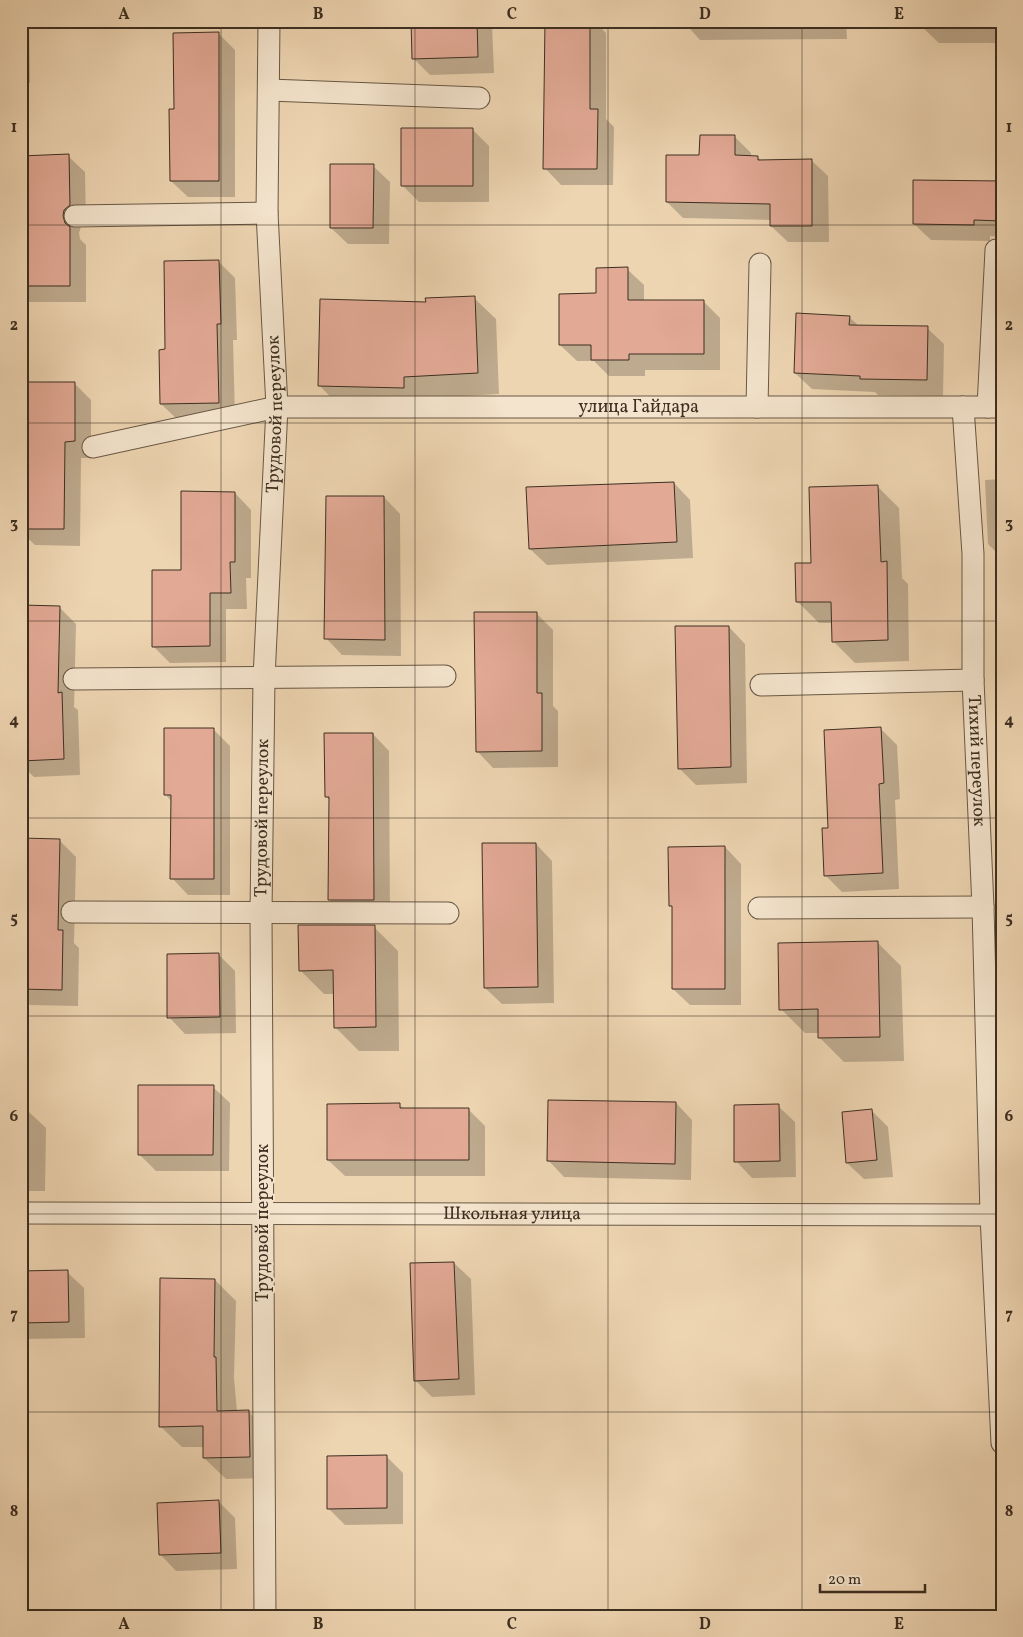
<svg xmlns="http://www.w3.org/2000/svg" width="1023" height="1637" font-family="Vollkorn,serif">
	<rect width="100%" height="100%" fill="#eed5b2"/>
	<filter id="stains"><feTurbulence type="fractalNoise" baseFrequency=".004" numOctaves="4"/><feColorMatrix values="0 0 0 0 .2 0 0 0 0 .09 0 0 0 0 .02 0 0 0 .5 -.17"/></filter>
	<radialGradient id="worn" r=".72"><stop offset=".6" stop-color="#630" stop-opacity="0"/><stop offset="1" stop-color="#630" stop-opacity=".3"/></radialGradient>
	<path fill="#0003" d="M21,21H29L30,83H21Z
		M412,21H490L492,24L494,73L430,75L413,58Z
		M546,21H594L606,33V119L614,127L613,185H561L545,168Z
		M683,21H846L847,39L700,40Z
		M922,21H1002V43H939L922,27Z
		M219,34L235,50V197H188L171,181L175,110Z
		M472,129L489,146V202H419L402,185Z
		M734,136L751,153V157H757L762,161L811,160L828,176L829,242H788L771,226V220L683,218L667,202L700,157Z
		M68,156L85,172L86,222L81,226L79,233L80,239L86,245V302H29L21,294V157Z
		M373,166L390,182L389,244H348L331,228Z
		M997,178H1002V237L990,236V241L931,240L914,224L996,182Z
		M219,262L235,278L237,340H233L235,419L178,420L161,404L167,351Z
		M627,269L644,285V301H703L720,318V370H645V376H609L594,361H577L560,345L598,294Z
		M474,298L496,319L499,394L425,398L340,407L319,385L427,304Z
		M849,317L859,326L927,328L944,344L943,396L878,395L875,392L812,389L795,373Z
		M21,383H74L91,400V458H81L80,546L35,545L21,532Z
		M1002,479V558L988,544L985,480Z
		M674,483L690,500L693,558L547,565L530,549Z
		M877,486L899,508L902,578L908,584L909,661L855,663L833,641L832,623H819L797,601L812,564Z
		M235,493L251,510V578H246L247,609H226V662L170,663L153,646Z
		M384,497L400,514L401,656L342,655L326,638Z
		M21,607H59L76,624L74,707L78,710L80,775L34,777L21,765Z
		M536,613L553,630V706L558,711V767L493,768L477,751Z
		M729,627L745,644L747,783L696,785L679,768Z
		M213,729L230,746V895H188L172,878V802L165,794Z
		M881,729L897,745L900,799L895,800L899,889L842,892L825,875L829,829Z
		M373,734L389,751L390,916H346L330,900V801L326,796Z
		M21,839L59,840L76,857L74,943L79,948L78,1006L30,1005L21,997Z
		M536,844L552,861L554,1003L502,1004L485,988Z
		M725,847L741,864V1005H690L673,989V908L670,905Z
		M374,927L398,951L399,1051H359L335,1027V994H324L300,970Z
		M877,942L901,966L904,1061L844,1062L820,1038L819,1033H805L781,1009Z
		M219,955L235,971L236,1033L185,1034L169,1017Z
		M213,1087L230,1103L229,1171H156L139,1154Z
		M676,1103L692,1120L691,1180L564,1177L548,1160Z
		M399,1105L404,1109H468L485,1126V1176H345L328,1160Z
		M778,1106L795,1122L796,1177L752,1178L736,1161Z
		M872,1111L888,1127L893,1177L864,1179L847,1163Z
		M21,1112H29L46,1128L45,1191H21Z
		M454,1263L471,1279L475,1395L432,1397L415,1380Z
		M21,1272H67L84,1288L85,1338L25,1339L21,1335Z
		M215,1280L236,1301L234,1378L237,1412L248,1411L269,1433L270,1478L226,1479L204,1458V1447H182L160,1426Z
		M387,1457L403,1473V1524L345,1525L328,1508Z
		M218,1501L235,1518L237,1569L176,1571L160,1554Z"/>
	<path fill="#e2a995" stroke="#3d2f21" d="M411,21H477L478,57L412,59Z
		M545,21H590V109H598L597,169H543Z
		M219,32V181H170L169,109H174L173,33Z
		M401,128H473V186H401Z
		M700,135H735V155L758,156V160L812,159V226H770V204L666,202V155H699Z
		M69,154L70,205L64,210L63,216L65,223L70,227V286H21V156Z
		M330,164H374L373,228H330Z
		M913,180L1002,181V221L974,220V225L913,224Z
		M219,260L221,324H217L219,403L160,404L159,350L165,349L164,261Z
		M628,267V300H704V354H629V360H591V345H559V294L596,293V268Z
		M475,296L478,373L404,377V388L318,386L320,299L426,302L425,298Z
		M796,313L850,316L849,325L928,326L927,380L860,379V376L794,373Z
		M21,382H75V441L65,442L64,529H21Z
		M674,482L677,542L529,549L526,487Z
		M878,485L881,562L887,561L888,640L832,642L831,602H796L795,563H811L809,487Z
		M181,491L235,492V562H230L231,593H210V646L152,647V570H181Z
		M326,496H384L385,640L324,639Z
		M21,605L60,606L58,693L62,692L64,759L21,761Z
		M474,612H537V693H542V751L476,752Z
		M675,626H729L731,767L678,769Z
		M881,727L884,783L879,784L883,873L824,876L822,828H828L824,730Z
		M164,728H214V879H170L171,795H164Z
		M324,733H373L374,900H328L329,797H325Z
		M21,838L60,839L58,930H63L62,990L21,989Z
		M482,843H536L538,987L484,988Z
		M725,846V989H672V906H669L668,847Z
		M298,925H375L376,1027L334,1028L333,970L299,971Z
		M878,941L880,1037L818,1038V1009L779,1010L778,943Z
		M219,953L220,1017L167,1018V954Z
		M138,1085H214L213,1155H138Z
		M548,1100L676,1102L675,1164L547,1161Z
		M400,1103V1108H469V1160H327V1104Z
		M779,1104L780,1161L734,1162V1105Z
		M872,1109L877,1160L846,1163L842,1112Z
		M454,1262L459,1379L414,1381L410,1263Z
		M68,1270L69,1322L21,1323V1271Z
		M160,1278L215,1279L214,1357H216L217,1411L249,1410L250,1457L203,1458V1426L159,1427Z
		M387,1455V1508L327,1509V1456Z
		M219,1500L221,1553L159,1555L157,1503Z"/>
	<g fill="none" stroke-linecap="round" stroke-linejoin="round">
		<defs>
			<g id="lane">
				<path d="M269,90L479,98"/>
				<path d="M75,216L267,213"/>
				<path d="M757,407L760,264"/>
				<path id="s1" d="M963,407L973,554V680L983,907L991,1215L1002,1443"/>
				<path d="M988,407L996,250"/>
				<path id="s2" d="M93,447L277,407H1002"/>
				<path d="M74,679L445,676"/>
				<path d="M761,685L973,680"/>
				<path d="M759,908L983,907"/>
				<path d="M72,912L448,913"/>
				<path id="s3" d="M21,1213L991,1215L1002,1212"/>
				<path id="s4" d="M265,1616L261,914L264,678L277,407L267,213L269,21"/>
			</g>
		</defs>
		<use href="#lane" stroke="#695845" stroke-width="23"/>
		<use href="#lane" stroke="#f4e4cd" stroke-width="21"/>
	</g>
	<path fill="none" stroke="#3d2f21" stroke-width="1" stroke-opacity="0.55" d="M221,21V1616M415,21V1616M608,21V1616M802,21V1616M21,225H1002M21,423H1002M21,621H1002M21,818H1002M21,1016H1002M21,1214H1002M21,1412H1002"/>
	<g text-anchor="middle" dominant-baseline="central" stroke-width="4" stroke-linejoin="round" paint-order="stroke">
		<g font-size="18" fill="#3d2f21" stroke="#f4e4cd">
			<text stroke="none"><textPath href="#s2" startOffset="550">улица Гайдара</textPath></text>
			<text stroke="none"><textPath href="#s4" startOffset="1202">Трудовой переулок</textPath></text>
			<text stroke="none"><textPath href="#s1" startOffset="354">Тихий переулок</textPath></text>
			<text stroke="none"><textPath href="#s4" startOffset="798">Трудовой переулок</textPath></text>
			<text stroke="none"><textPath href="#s3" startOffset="491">Школьная улица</textPath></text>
			<text transform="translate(263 1223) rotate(-90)">Трудовой переулок</text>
		</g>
	</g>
	<rect width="1023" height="1637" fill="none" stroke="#eed5b2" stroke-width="55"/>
	<path d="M820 1584v8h105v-8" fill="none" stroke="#3d2f21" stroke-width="2.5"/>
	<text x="828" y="1584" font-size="15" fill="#3d2f21" stroke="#f4e4cd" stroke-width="4" paint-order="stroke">20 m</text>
	<rect x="28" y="28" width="968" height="1582" fill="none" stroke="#3d2f21" stroke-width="2"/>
	<g font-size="16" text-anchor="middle" font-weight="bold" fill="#3d2f21">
		<text x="124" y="19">A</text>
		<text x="318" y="19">B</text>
		<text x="512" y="19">C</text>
		<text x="705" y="19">D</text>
		<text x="899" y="19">E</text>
		<text x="14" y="132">1</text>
		<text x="1009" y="132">1</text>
		<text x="14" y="330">2</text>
		<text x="1009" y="330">2</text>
		<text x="14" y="528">3</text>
		<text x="1009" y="528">3</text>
		<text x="14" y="725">4</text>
		<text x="1009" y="725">4</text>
		<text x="14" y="923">5</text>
		<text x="1009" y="923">5</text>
		<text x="14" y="1121">6</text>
		<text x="1009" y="1121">6</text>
		<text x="14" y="1319">7</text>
		<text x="1009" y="1319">7</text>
		<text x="14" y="1516">8</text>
		<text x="1009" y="1516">8</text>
		<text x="124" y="1629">A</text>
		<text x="318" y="1629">B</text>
		<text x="512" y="1629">C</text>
		<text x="705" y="1629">D</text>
		<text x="899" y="1629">E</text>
	</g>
	<rect width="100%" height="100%" filter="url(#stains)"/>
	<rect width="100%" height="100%" fill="url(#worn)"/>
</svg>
